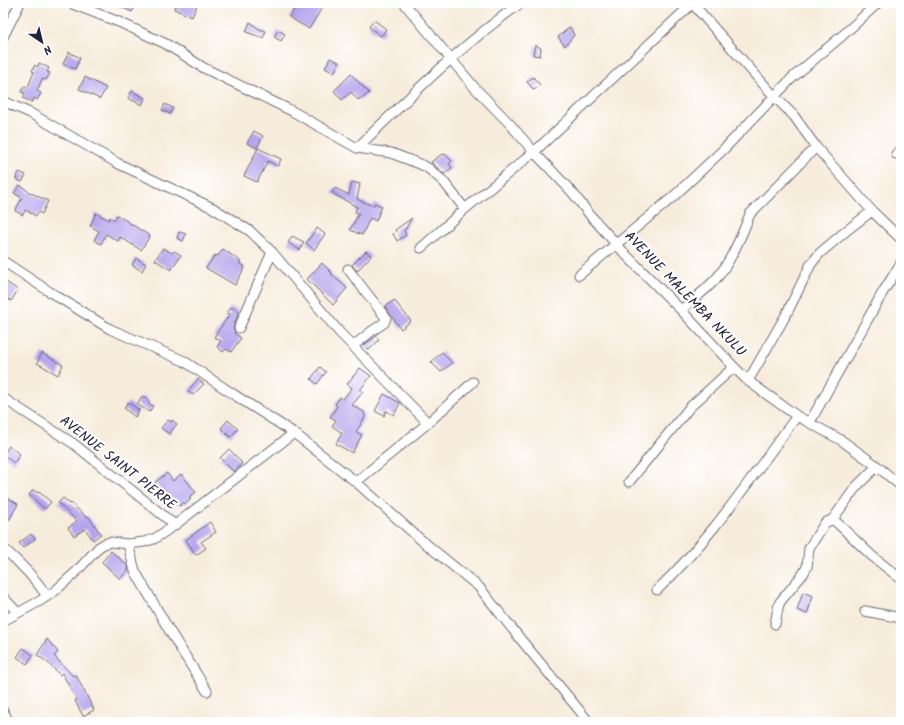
<svg xmlns="http://www.w3.org/2000/svg" width="904" height="725" font-family="Kalam,sans-serif">
	<rect width="100%" height="100%" fill="#fff"/>
	<filter id="ink" filterUnits="userSpaceOnUse"><feTurbulence type="fractalNoise" baseFrequency=".025" numOctaves="2"/><feDisplacementMap in="SourceGraphic" scale="8" xChannelSelector="R" yChannelSelector="G"/><feConvolveMatrix kernelMatrix="1 2 1 2 8 2 1 2 1" color-interpolation-filters="sRGB"/></filter>
	<filter id="wash" filterUnits="userSpaceOnUse"><feTurbulence type="fractalNoise" baseFrequency=".012" numOctaves="4" result="noise"/><feDisplacementMap in="SourceGraphic" scale="16" xChannelSelector="R" yChannelSelector="G"/><feGaussianBlur stdDeviation="0.9" result="paint"/><feColorMatrix in="noise" values="0 0 0 0 0 0 0 0 0 0 0 0 0 0 0 0 0 1.4 0 .05"/><feComposite in="paint" operator="in"/></filter>
	<g filter="url(#wash)">
		<rect width="100%" height="100%" fill="#f7ecdb"/>
		<g id="blocks">
			<path fill="#b4a4ed" d="M113,3H137L132,12Z
				M177,3H198L192,17L174,9Z
				M299,3H325L309,29L289,17Z
				M374,20L386,29L381,36L369,27Z
				M250,22L259,29L266,31L263,38L246,32Z
				M570,27L574,35L565,46L558,37Z
				M278,30L285,34L281,41L274,37Z
				M535,45L541,48L540,56L533,55Z
				M69,52L80,58L75,69L63,64Z
				M330,58L339,62L334,73L325,68Z
				M39,63L49,68L47,72L50,73L46,80L42,79L37,91L41,93L37,100L34,98L32,102L23,98L25,93L21,92L24,86L28,87L34,72L32,71L35,65L38,67Z
				M351,74L369,93L362,99L360,98L358,100L351,92L342,100L334,91Z
				M85,77L106,88L100,99L79,89Z
				M533,77L540,85L534,90L527,82Z
				M132,91L145,98L142,105L128,98Z
				M165,104L173,108L170,114L162,110Z
				M254,131L263,136L257,148L247,143Z
				M258,148L281,159L278,166L268,161L257,182L244,176Z
				M442,154L443,155L445,154L452,161L449,164L452,168L444,174L431,162Z
				M19,172L26,175L22,182L16,179Z
				M352,182L360,184L357,199L373,206L374,203L382,206L376,221L370,218L362,235L350,230L359,213L355,212L357,207L332,193L335,188L349,195Z
				M20,185L29,192L48,201L42,214L38,212L36,216L25,210L23,215L15,211L22,198L14,193Z
				M96,213L109,220L110,217L114,220L117,215L150,236L141,250L120,237L118,241L106,234L101,244L94,240L99,231L90,226Z
				M412,218L404,231L406,235L397,241L393,234L396,231L395,230Z
				M317,228L325,234L314,250L306,243Z
				M179,232L186,234L183,241L177,238Z
				M292,236L304,242L300,250L288,243Z
				M163,248L172,253L174,251L181,255L171,270L155,260Z
				M223,249L240,261V264L245,267L235,285L206,268L215,255L218,256Z
				M366,251L371,256L357,271L352,265Z
				M136,258L146,264L142,271L132,265Z
				M322,263L332,273L331,274L347,288L333,305L307,279Z
				M6,282L18,290L11,301L3,296V288Z
				M394,300L411,321L401,329L385,307Z
				M231,307L239,311L233,328L235,332L234,333L241,338L231,352L226,349L223,352L217,347L221,341L214,337L230,314L227,313Z
				M376,336L379,340L369,350L364,345Z
				M442,352L452,363L441,372L431,362Z
				M42,353L63,365L58,375L37,363Z
				M320,367L326,372L317,384L311,379Z
				M360,368L371,376L360,390L363,392L352,405L364,412L365,417L356,432L362,435L352,453L336,444L342,433L332,426L336,420L330,417L337,406L335,404L340,397L343,399L352,388L347,384Z
				M198,379L204,384L193,395L188,391Z
				M384,394L400,403L394,415L386,411L384,416L375,411Z
				M142,396L149,401V404L153,406L149,412L137,404Z
				M128,402L139,410L135,417L124,408Z
				M168,420L171,422L172,420L177,424L169,434L161,428Z
				M228,420L238,429L230,437L221,428Z
				M9,446L20,454L14,463L3,455Z
				M229,449L242,463L234,472L220,458Z
				M167,473L173,481L181,474L196,492L189,497L191,499L185,504L183,502L180,506L177,503L173,506L155,482Z
				M33,490L38,493L39,492L51,502L45,509L29,495Z
				M6,497L18,504L9,520L3,517V502Z
				M63,498L70,504L71,503L86,517L88,516L101,534L93,540L85,529L74,536L68,528L77,521L58,503Z
				M210,522L216,532L201,542L206,548L196,555L186,540Z
				M31,534L35,539L23,548L19,543Z
				M111,551L128,566V570L120,579L102,562Z
				M803,592L813,596L807,614L797,610Z
				M47,639L58,652L54,656L73,676L76,675L94,710L83,716L75,701L77,700L62,673L60,675L46,661L37,655Z
				M23,648L33,655L27,664L17,657Z"/>
		</g>
	</g>
	<g filter="url(#ink)">
		<use href="#blocks" fill-opacity="0" stroke="#6d6973" stroke-width="1"/>
		<g fill="none" stroke-linecap="round" stroke-linejoin="round">
			<defs>
				<path id="minor" d="M70,3L119,22L166,44L204,68L292,111L357,148L391,153L420,164L428,168L443,181L465,209L534,152L572,192L590,215L628,257L681,310L734,367L748,381L797,416
					M404,3L475,88L509,123L534,152L693,3
					M692,3L774,96L794,116L816,147L872,211L901,239
					M3,37L20,3
					M3,101L30,113L119,164L213,208L250,231L272,252L340,333L428,423
					M357,148C410,97 461,45 521,3
					M896,154L901,150
					M421,248L465,209
					M3,261L50,292L110,329L184,361L233,394L294,433L356,482L420,539L479,587L522,641L589,722
					M348,269L386,318L384,323L372,331L353,346
					M579,275L673,197L725,148L792,78L843,35L878,3
					M681,310C694,299 709,288 720,274C733,257 742,235 750,214L754,210L816,147
					M239,328L272,252
					M748,381L786,315L811,264L820,253L846,231L872,211
					M3,398L74,444L175,525
					M810,422L883,292L901,263
					M356,482L428,423L473,382
					M629,482L690,407L734,367
					M833,519L872,556L901,579
					M128,544L135,571L169,630L207,691
					M3,548C19,562 35,578 47,596
					M657,590C712,538 752,476 797,416L841,440L877,466
					M3,597L18,613
					M865,611L901,618
					M3,621L40,601L55,591L77,571L99,547L104,544L110,542L128,544L144,542L154,539L175,525L294,433
					M775,624C777,616 777,609 780,602L803,574L807,567L809,548L825,523L833,519L856,487L877,466L901,486
					M3,711L9,722"/>
			</defs>
			<use href="#minor" stroke="#6d6973" stroke-width="11"/>
			<use href="#minor" stroke="#fff" stroke-width="9"/>
		</g>
	</g>
	<g text-anchor="middle" dominant-baseline="central" stroke-width="4" stroke-linejoin="round" paint-order="stroke">
		<g font-size="14" fill="#22223b" stroke="#fff">
			<text transform="translate(685 294) rotate(46)">AVENUE MALEMBA NKULU</text>
			<text transform="translate(118 463) rotate(38)">AVENUE SAINT PIERRE</text>
		</g>
	</g>
	<rect width="904" height="725" fill="none" stroke="#fff" stroke-width="16"/>
	<g transform="translate(42 42) rotate(145)" stroke="#ffffff" stroke-width="3" paint-order="stroke">
	<path d="M0-3L7 15L0 10L-7 15Z" fill="#22223b"/>
	<text y="-6" font-size="11" font-weight="bold" text-anchor="middle" fill="#22223b">N</text>
	</g>
</svg>
